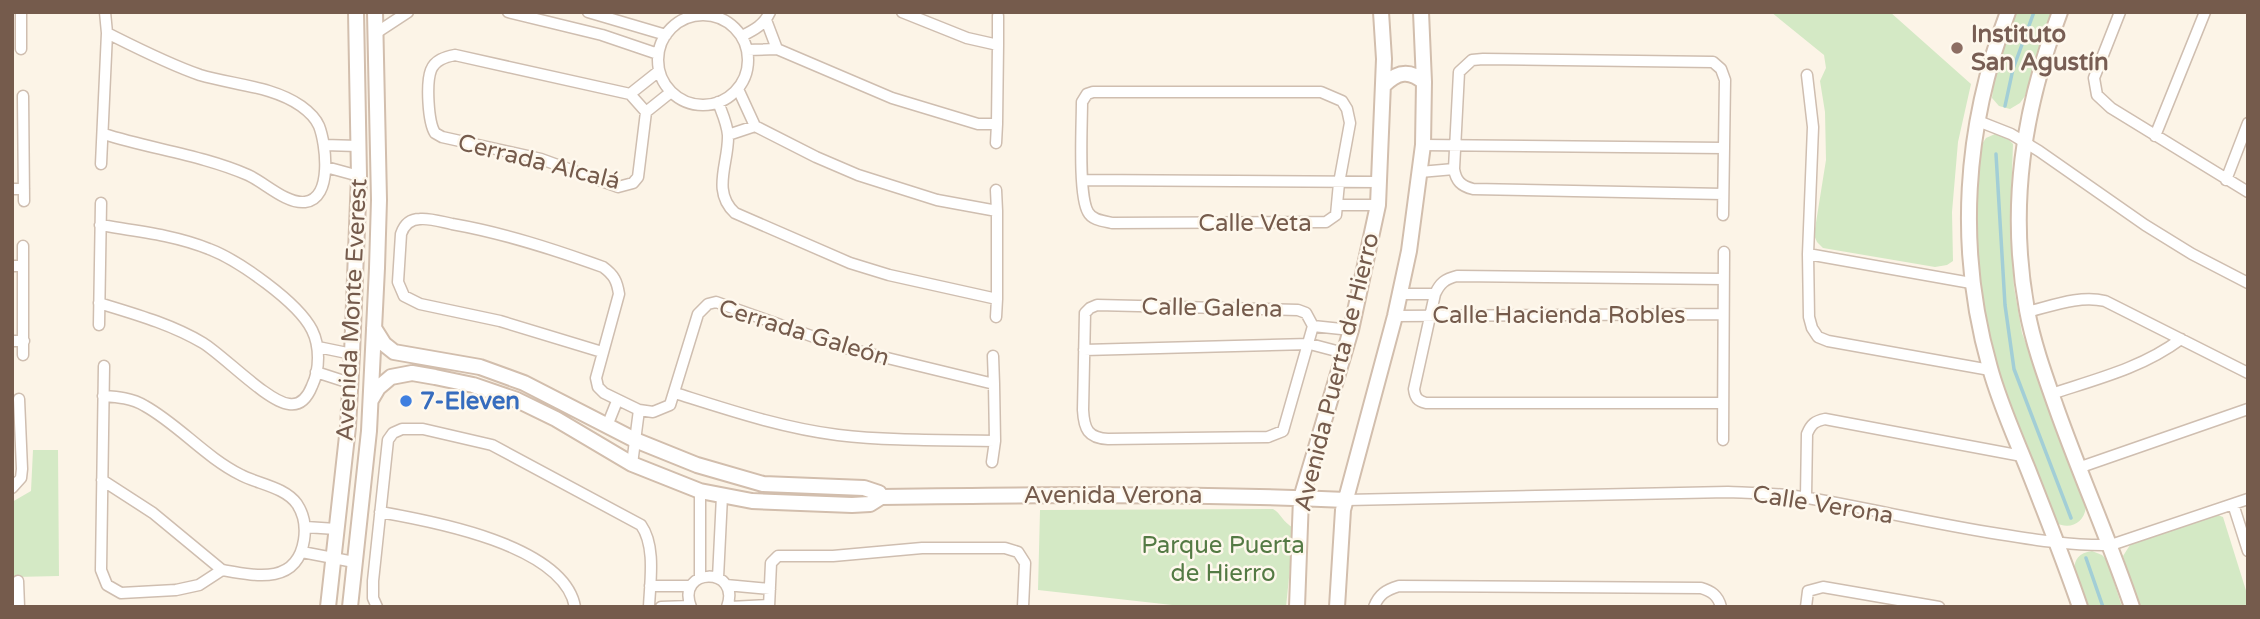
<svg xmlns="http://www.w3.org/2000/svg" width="2260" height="619" font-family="'Varela Round',sans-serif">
	<rect width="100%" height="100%" fill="#fcf4e7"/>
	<path fill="#d4e9c5" d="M1771,12H1890L1971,84L1958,142L1952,212L1953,261L1947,265L1935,267L1823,248L1817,242L1814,235L1826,160L1825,112L1820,81L1826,68L1824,55Z
		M2017,12H2053L2025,96L2020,103L2010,109L1999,106L1992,98C1994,69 2007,40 2017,12Z
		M1995,134L2005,136L2013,144L2010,230L2014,287L2022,333L2086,504C2086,523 2070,531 2054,522L1999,373L1987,333L1978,275L1975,184L1980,147L1986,138Z
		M33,450H58L59,576L15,577V596H12V502L31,491Z
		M1273,509C1281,513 1282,522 1294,528L1286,607H1190L1038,590L1040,510Z
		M2215,514L2223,517L2248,597V607H2139L2123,556L2130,545Z
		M2092,551L2102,555L2107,560L2122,607H2086C2079,588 2061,555 2092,551Z"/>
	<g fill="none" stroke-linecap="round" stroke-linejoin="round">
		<path stroke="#a2ced6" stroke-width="3.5" d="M2005,106L2013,69L2034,12
			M1996,154L2005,305L2014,369L2071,518
			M2086,558L2103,607"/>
		<defs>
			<path id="street" d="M21,12V49
				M508,12L602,35L658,54
				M588,12L666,35
				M2120,12L2094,78L2097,95L2111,108L2248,192
				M658 60a45 45 0 1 1 90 0a45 45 0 1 1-90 0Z
				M766,20L777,49
				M376,33L408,12
				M742,36C754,30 764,25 770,12
				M998,45V16
				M747,50L777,49L892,98L978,124H997L998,45L967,38L902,12
				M455,55L630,94L646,112L638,177L633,183L618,187L541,159L442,137L435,133C428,122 426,83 431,70C435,60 445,57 455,55Z
				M1807,75L1813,127L1808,254L1809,317L1812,328L1818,337L1828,341L1990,370
				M1093,92H1321L1342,101L1347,109L1350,123L1339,183L1336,215L1326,222L1112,223C1103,221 1092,220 1088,212C1078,195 1082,124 1082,102L1087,94Z
				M630,94L659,71
				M23,96L24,201
				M718,102C722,113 727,123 728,135C729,163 711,191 735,213L850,263L889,275L997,299V211L937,200L858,175L816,157L755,126L738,89
				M646,112L671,92
				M1978,121L2011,134L2039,151L2145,225L2192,254L2248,283
				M104,134C151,149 202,155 248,175C264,182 286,204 305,202C333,199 326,144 319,126C316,119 308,111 301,106C272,86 234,85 200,75C168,64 137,48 107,33
				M728,135L755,126
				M2155,136L2205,12
				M996,143L997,124
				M324,145L358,146
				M1423,145L1724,148
				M101,164L107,33L105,12
				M326,167L359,176
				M1420,172L1454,169
				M1083,180L1379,182
				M2226,180L2248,123
				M12,189H24
				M996,190L997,211
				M1723,194L1473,189C1461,186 1456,181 1454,169L1459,72L1472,60L1483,59L1713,62L1721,69L1725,80L1723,215
				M1337,205H1378
				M23,246V355
				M1808,254L1971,283
				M12,266H23
				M1400,294H1435
				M99,303C135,314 171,324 203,343C224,356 268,402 289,404C301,406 308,396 312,386C320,369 320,346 312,330C298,302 238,260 209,249C175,235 136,231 100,225
				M1097,305L1298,310L1306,313L1313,326L1283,431L1268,437L1108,439C1088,438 1084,429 1083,410L1085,313L1090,308Z
				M2027,312C2052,306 2079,295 2105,301L2248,373
				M1395,316L1723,314
				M996,317L997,299
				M99,325L101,203
				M1313,326L1351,330
				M12,341H24
				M318,347L352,354
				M1084,350L1310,344L1344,353
				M602,352L500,321L420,304L404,296L398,282L401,234C404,225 410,219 420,219C430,218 442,222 452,224C504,233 553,249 603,267C614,275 617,281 619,294L596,378L598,387L604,393L639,410L653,412L670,405L698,314L708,304L716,302L842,347L994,384L995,441C942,440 890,441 838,435C782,428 729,410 675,393
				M993,356L994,384
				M104,366L101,570L107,585L121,593L176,590L199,585L222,570
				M316,372L350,383
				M2051,394C2097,379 2142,368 2181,339
				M103,396C118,397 132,398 145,406C179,425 205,457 241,475C258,484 285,487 297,504C305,516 306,527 304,540C297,585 256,576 222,570
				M1722,403H1426C1418,401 1415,398 1414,389L1435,294C1440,283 1445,279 1457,276L1723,279
				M607,426L617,401
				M1723,440L1724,252
				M992,462L995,441
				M632,464L639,410
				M2078,468L2248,409
				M102,480L153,513L222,570
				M12,488L21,478L22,469L19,399
				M700,491V578
				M1806,497L1807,434C1811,424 1815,421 1825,419L2022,456
				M1346,500L1728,492C1754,493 1782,493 1808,498C1872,509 1935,524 1999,534C2036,540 2073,546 2111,545L2248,499
				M2233,504L2248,551
				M380,512C432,521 564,545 575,607
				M306,527L336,529
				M302,552L354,562
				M718,578L722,496
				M18,581L19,607
				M726,585L770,589
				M650,586H691
				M377,607L373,598V581L388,440L393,433L402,429H423L492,445L641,525C656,546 650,582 649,607
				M661,607L690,606
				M691,607C675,567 742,566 727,607
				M730,607L769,605
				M769,607L771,563L778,556H833L922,548H1005L1018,552L1025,563L1023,607
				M1374,607C1379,594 1386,590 1399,586L1701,588C1711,591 1718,595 1721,607
				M1806,607L1808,591L1823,587L1939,607"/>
			<path id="secondary" d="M2008,12C1964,127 1956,249 1990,368C2000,405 2017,441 2031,477C2048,520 2065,563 2080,607
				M2060,12C2023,110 2008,207 2027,310C2033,343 2045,376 2056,407C2080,475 2109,539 2132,607
				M1384,85C1397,72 1409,69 1424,82
				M374,328L384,344L394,352L480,367L524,383L635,440L697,465L763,484L864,488L879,493L881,497
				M371,400L378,388L391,377L412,373L435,377L473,385L517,400L556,419L632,464L700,491L752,501L852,505L870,504L881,497C1036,495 1191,493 1346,500
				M328,607L348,427L352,354L359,176L356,12
				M350,607L369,431L377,268L379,200L375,12
				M1297,607L1301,498L1351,330L1378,205L1384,59L1381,12
				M1337,607L1343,510L1395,316L1409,251L1423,145L1424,82L1421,12"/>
		</defs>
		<use href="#street" stroke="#cfbeb0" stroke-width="13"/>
		<use href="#secondary" stroke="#d2bead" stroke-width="18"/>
		<use href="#street" stroke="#fff" stroke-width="10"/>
		<use href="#secondary" stroke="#fff" stroke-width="14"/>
	</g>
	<circle fill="#8d6e63" stroke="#fef8ed" stroke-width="2.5" cx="1957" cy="48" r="7"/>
	<circle fill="#3f7fe0" stroke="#fef8ed" stroke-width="2.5" cx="406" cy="401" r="7"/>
	<g text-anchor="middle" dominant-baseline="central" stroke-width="5" stroke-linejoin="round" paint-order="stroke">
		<g font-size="24" font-weight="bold" fill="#785e54" stroke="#fef8ed" text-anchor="start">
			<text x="1971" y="34">Instituto<tspan x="1971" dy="28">San Agustín</tspan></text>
		</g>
		<g font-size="24" fill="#755b4c" stroke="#fef8ed">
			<text transform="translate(539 162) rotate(14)">Cerrada Alcalá</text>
			<text x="1255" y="223">Calle Veta</text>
			<text transform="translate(1212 308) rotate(1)">Calle Galena</text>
			<text transform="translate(352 310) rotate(-87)">Avenida Monte Everest</text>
			<text x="1559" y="315">Calle Hacienda Robles</text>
			<text transform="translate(804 333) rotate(17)">Cerrada Galeón</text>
			<text transform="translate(1337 372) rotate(-76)">Avenida Puerta de Hierro</text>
			<text x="1113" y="495">Avenida Verona</text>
			<text transform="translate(1823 505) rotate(9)">Calle Verona</text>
		</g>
		<g font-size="24" font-weight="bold" fill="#366cbe" stroke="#fef8ed" text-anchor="start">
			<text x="420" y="401">7-Eleven</text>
		</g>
		<g font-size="24" fill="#547a44" stroke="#fef8ed">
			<text x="1223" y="545">Parque Puerta<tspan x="1223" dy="28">de Hierro</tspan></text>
		</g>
	</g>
	<rect width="2260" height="619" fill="none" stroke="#755b4c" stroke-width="28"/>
</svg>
